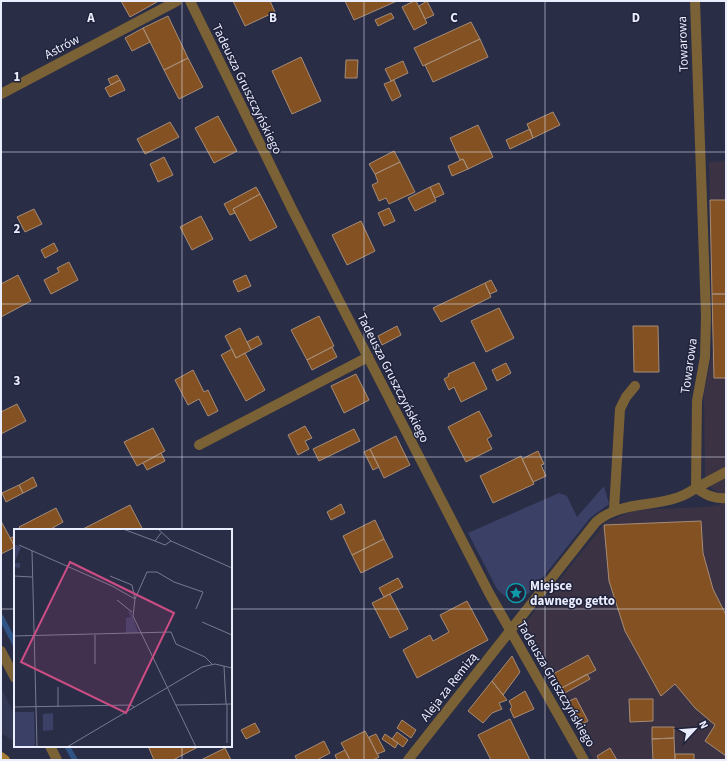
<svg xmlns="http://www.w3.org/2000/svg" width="727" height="761" font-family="'Source Sans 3',sans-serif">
	<rect width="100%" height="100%" fill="#2a2d46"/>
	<path fill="#3b3343" d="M726,161V760H594L521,628L605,523L634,510L707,507L721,505L720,493L711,488L705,477L704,392L713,350L709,162Z"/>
	<path fill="#333855" d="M1,688L15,715V742L1,733Z"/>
	<path fill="#3b4066" d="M604,486L609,504L590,518L532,591C517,601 511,603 497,589L468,533L559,493L567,496L577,517Z"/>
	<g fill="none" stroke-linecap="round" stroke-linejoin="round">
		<path stroke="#2f5384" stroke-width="5.5" d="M1,617L15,644
			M67,746L75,760"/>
	</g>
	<path fill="#845222" stroke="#a68c77" d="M121,1H156L157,2L130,17Z
		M233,1H270L275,12L245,26Z
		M345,1H397L354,20Z
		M414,1H416L427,23L414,30L402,7Z
		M427,1L434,15L425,19L419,6Z
		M391,13L394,18L378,26L375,20Z
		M168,16L188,58L164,70L143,28Z
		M471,22L480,39L423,66L414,48Z
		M143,28L150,42L132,51L125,38Z
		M480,39L488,57L433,82L425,65Z
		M301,57L321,101L292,114L272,71Z
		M188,58L203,87L179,99L164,70Z
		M346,60H358L357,78H345Z
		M403,61L408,73L391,81L385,69Z
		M117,75L120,80L111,85L108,79Z
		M120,80L125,90L110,97L105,88Z
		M394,80L401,96L392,101L384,84Z
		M553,112L560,125L533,138L527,124Z
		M218,116L237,151L214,163L195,128Z
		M170,122L179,137L145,154L137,139Z
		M478,125L493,157L468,169L463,159L460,160L450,138Z
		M530,129L533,138L510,149L506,140Z
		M394,151L400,162L375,174L369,164Z
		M164,157L173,175L158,182L150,164Z
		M463,159L468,169L452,176L448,166Z
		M400,162L415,192L389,204L386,198L379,201L372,185L378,182L375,174Z
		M439,183L444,194L435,198L430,187Z
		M256,187L260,194L233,209L235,213L230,215L224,204Z
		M430,187L436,201L415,211L408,198Z
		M260,194L277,227L250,241L233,209Z
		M710,200H726V294H712Z
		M389,208L395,221L384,226L378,213Z
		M34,209L42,224L25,232L17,217Z
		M201,216L213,239L192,250L180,227Z
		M361,221L375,251L347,265L332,235Z
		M54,243L58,251L45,258L41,250Z
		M69,262L78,280L51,294L44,280L59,272L57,268Z
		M18,275L31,301L1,317V284Z
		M246,275L251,286L238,292L233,281Z
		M491,280L497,291L490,294L485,283Z
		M485,283L491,297L441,322L433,308Z
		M712,294H726V378H714Z
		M499,308L514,338L486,352L471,321Z
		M319,316L334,346L307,360L291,330Z
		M397,326L401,335L382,345L378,336Z
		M633,326H658L659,372H634Z
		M240,328L251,350L236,358L225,336Z
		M258,336L262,344L251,350L247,342Z
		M332,347L337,357L312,370L307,360Z
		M232,349L236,358L245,353L265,390L246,401L221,355Z
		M474,362L487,389L461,402L454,387L449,390L444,379L449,376L448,374Z
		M506,363L511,373L497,381L492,370Z
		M193,370L204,392L208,390L218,411L208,416L199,399L188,405L175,380Z
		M356,374L369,400L344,413L331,386Z
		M17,404L26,421L1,434V412Z
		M479,411L492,436L487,439L492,449L466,462L448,427Z
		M305,426L312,438L305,441L309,449L298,455L288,435Z
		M153,428L165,451L137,466L124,442Z
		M354,429L360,441L319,461L313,449Z
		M396,436L410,465L384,478L370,449Z
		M370,449L379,467L373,470L364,452Z
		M538,451L544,464L541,465L546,476L533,482L522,459Z
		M161,453L165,461L147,470L143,463Z
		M521,456L534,484L493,503L480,476Z
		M33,477L37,486L23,493L19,485Z
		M19,485L23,493L6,502L2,493Z
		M341,504L345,513L331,520L327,512Z
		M130,505L143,530H81Z
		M56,508L63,522L49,530H21L19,527Z
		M375,520L384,539L352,555L343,536Z
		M1,521L15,547L1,554Z
		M701,521L703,553L713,589L726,615V756L705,741L715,725L695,708L675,684L661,696L625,631L609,581L604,525Z
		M15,536V547L10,538Z
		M384,539L393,557L361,573L352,555Z
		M398,578L403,587L384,597L379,588Z
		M390,594L408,629L390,638L372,603Z
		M467,601L488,640L417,678L403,650L430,635L433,641L449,632L440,615Z
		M588,655L596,670L560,689L553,674Z
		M512,656L520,672L503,695L492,681Z
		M587,674L590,679L563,694L560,689Z
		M492,681L507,700L499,703L502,709L492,713L483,723L468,711Z
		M525,691L534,709L514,718L510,709L512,707L509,701Z
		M576,698L588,721L580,725L567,702Z
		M629,699H653V721L630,722Z
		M510,719L530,760H491L478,735Z
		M402,720L416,730L411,738L397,728Z
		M255,723L260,732L246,739L241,730Z
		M652,727H674V738L652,739Z
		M365,731L379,757L373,760H350L341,743Z
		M397,732L408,740L403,747L392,739Z
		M376,734L385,751L377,754L369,737Z
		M385,734L398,743L395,748L382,739Z
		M674,738L675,760H653L652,739Z
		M324,741L330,753L317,760H297L295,756Z
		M148,746H200L173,760H154Z
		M225,748L231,760H201Z
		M610,748L617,760H599L597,756Z
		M345,750L350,760H337L335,755Z
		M675,754H694V760H675Z"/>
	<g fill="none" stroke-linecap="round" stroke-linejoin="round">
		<path stroke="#7b6136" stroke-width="10" d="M199,445L368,357
			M726,472L696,488C706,495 714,499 726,498
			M614,510L620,409L626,397L635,386"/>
		<path stroke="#7b6136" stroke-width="10" d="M190,1L292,209L489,593L584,760
			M1,94L177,1
			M1,651L15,678
			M50,746L57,760
			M408,760L596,522C619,502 649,507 676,498C683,496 690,492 696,488L697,401L705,357L706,316L695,1"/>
		<path stroke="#a57c32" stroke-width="10" d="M1,757L5,760"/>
	</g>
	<path fill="none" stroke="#eaedfe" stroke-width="1" stroke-opacity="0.55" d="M182,1V530M364,1V760M545,1V760M1,152H726M1,304H726M1,457H726M1,609H15M231,609H726M182,746V760"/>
	<defs>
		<symbol id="sight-ring" viewBox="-11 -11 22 22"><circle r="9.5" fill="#20233b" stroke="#0f9aa8" stroke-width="1.5"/><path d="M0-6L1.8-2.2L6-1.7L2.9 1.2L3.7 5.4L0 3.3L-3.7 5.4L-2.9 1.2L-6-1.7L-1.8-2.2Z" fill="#0f9aa8"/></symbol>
	</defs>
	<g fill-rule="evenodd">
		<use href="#sight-ring" x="505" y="582" width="22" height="22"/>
	</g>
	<g text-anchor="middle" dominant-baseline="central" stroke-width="3" stroke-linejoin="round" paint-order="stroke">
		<g font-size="13" fill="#eaedfe" stroke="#20233b">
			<text transform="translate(683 44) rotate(-92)">Towarowa</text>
			<text transform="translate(62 47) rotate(-28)">Astrów</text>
			<text transform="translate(247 89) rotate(64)">Tadeusza Gruszczyńskiego</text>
			<text transform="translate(689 366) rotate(-82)">Towarowa</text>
			<text transform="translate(393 378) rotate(63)">Tadeusza Gruszczyńskiego</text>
			<text transform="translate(556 684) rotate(60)">Tadeusza Gruszczyńskiego</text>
			<text transform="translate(449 687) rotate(-52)">Aleja za Remizą</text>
		</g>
		<g font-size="13" font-weight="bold" fill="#eaedfe" stroke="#20233b" text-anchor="start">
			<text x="530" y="586">Miejsce<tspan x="530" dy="15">dawnego getto</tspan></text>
		</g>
	</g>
	<g transform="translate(14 529)">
		<rect width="218" height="218" fill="#2a2d46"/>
		<path d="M0,15L7,18L0,34H6V39L0,38ZM114,82L117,83L124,103L112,104V89L117,88ZM0,183H20L21,218H0ZM39,184V201L29,202V185Z" fill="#3b4066"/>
		<path fill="none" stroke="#777a90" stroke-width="1" d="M109,0L141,12L147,4M144,0L157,12L218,39M141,12L151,16L157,12M5,16L98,57L121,70L119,87L182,218M18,22L23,218M0,47L18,48M96,47L118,56L121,70L133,43H143L160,53L189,63L182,80M103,71L118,83M188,93L218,106M81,106V135M0,107L157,103L162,115L191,128L198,135M210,137L212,175M44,158V178M162,176L218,175M0,178L117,176L120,178M213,214V175M53,218L188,138L201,135L218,139"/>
		<path fill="#cc4d84" fill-opacity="0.15" stroke="#cc4d84" stroke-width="2" d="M56,33L160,84L112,184L7,133Z"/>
		<rect width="218" height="218" fill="none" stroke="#eaedfe" stroke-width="2"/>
	</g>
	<g font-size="13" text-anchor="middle" font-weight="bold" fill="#eaedfe" stroke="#20233b" stroke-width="3" stroke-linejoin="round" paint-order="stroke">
		<text x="91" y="22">A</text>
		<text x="273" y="22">B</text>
		<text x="454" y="22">C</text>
		<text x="636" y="22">D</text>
		<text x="17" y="81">1</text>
		<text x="17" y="233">2</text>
		<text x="17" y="385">3</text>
	</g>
	<rect width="727" height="761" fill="none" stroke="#eaedfe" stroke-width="4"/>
	<g transform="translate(695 729) rotate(64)" stroke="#20233b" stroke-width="3" paint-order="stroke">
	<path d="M0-3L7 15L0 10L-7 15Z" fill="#eaedfe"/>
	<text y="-6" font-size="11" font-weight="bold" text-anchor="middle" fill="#eaedfe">N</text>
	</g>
</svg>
